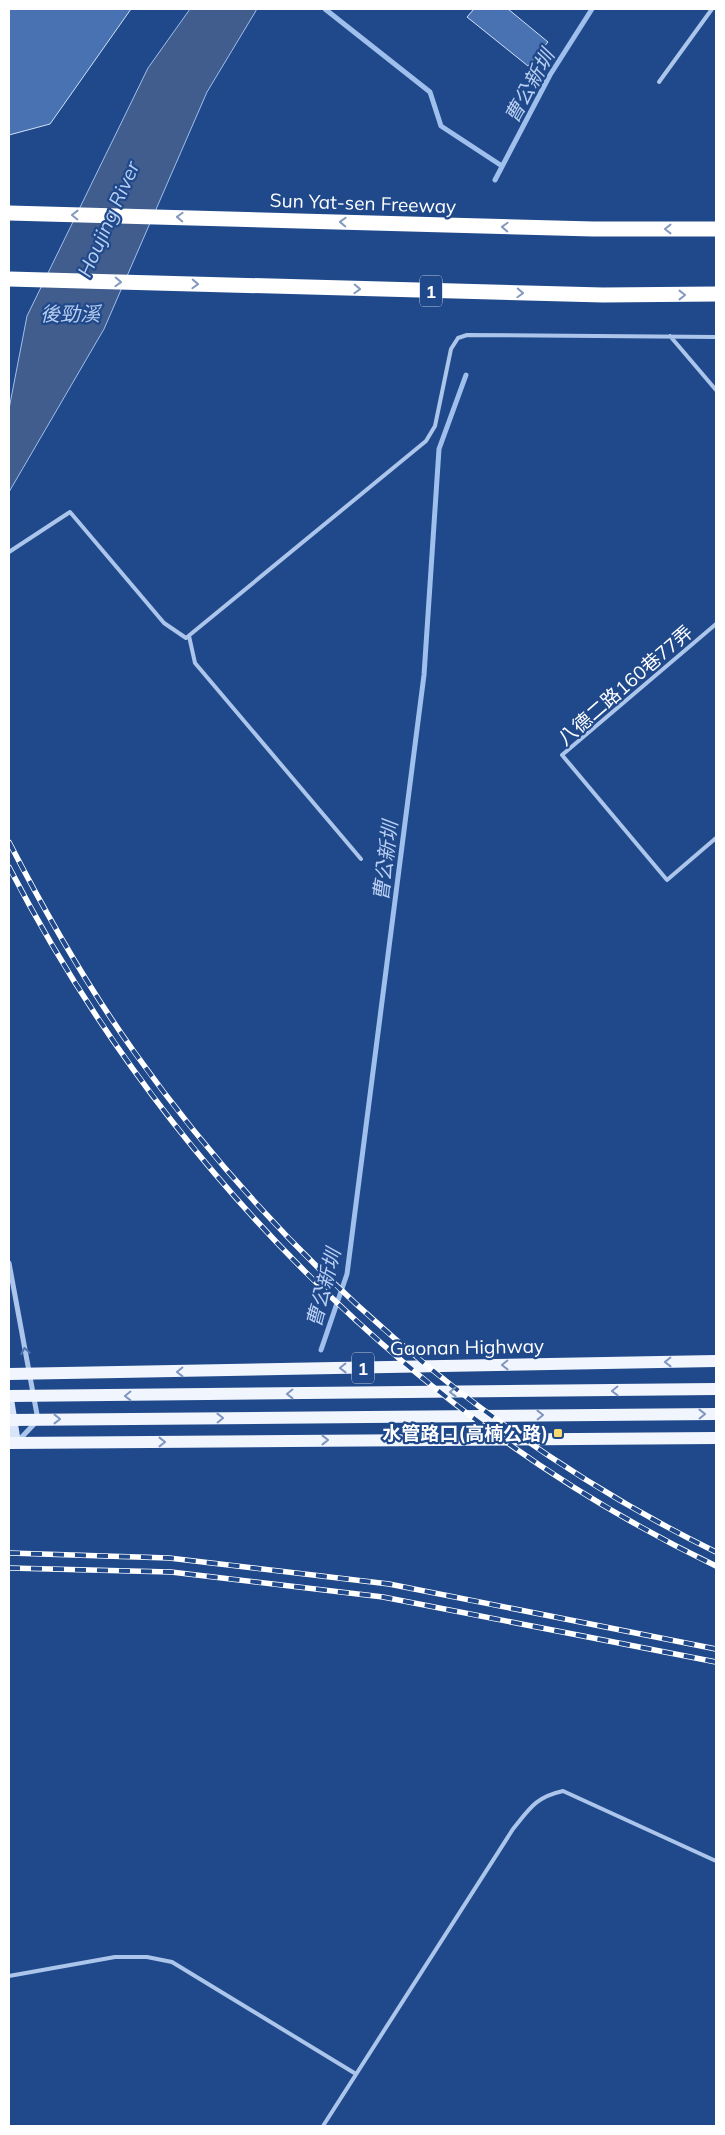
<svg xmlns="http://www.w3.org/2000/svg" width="725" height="2135" font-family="Mulish,'Noto Sans TC',sans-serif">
	<rect width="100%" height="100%" fill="#20498b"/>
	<path fill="#405d8e" stroke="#9fbfed" d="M190,9H257L207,92L104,329L9,492V409L27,316L148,68Z"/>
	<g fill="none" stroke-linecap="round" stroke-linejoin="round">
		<path stroke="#9fbfed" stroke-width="5" d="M325,9L430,92L441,126L502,166
			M495,180L550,75L592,9
			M321,1350L347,1274L424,675L439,449L466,375"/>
	</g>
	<path fill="#4872b2" stroke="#d1e1f8" d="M9,9H131L50,124L9,135Z
		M474,9H508L548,42L528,66L467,17Z"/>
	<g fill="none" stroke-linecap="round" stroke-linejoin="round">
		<path stroke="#acc5eb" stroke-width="4" d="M659,82L712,9
			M670,336L716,390
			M9,552L70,512L164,623L186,638L426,441L435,426L451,349L458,338L467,335L716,337
			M716,624L562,755L667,880L716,838
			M189,636L195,663L361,859
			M9,1976L115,1957H147L172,1962L356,2074
			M323,2126L513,1829C530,1808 536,1797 563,1791L716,1861"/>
		<path stroke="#acc5eb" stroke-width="5" d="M9,1263L38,1420L18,1441"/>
		<path stroke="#d8e4f9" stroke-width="10" d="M9,1399L16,1443"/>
		<path stroke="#f1f5fe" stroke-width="12" d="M9,1374L716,1361
			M9,1396L716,1389
			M9,1420L716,1414
			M9,1443L716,1438"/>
		<path stroke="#fff" stroke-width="15" d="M9,213L593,229H716
			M9,279L603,295L716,294"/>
		<defs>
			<path id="rail" d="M9,842C46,914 87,986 135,1053C284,1262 485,1439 716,1552
				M9,867C163,1164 413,1420 716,1566
				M9,1553L169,1558L389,1584L716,1649
				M9,1568L171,1572L383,1597L716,1662"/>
		</defs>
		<use href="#rail" stroke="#fff" stroke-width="5.5"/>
		<use href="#rail" stroke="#20498b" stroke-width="4" stroke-dasharray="11" stroke-linecap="butt"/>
	</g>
	<defs><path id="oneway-chevron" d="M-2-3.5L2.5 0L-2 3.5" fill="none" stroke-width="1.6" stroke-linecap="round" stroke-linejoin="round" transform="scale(1.25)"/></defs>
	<g stroke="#849bbf">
		<use href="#oneway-chevron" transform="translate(75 215) rotate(-179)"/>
		<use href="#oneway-chevron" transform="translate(180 217) rotate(-178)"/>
		<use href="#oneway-chevron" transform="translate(343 222) rotate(-178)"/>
		<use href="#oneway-chevron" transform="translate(505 227) rotate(-178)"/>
		<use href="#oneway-chevron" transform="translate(668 229) rotate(180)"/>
		<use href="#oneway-chevron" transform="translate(118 282) rotate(2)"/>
		<use href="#oneway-chevron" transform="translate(195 284) rotate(2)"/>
		<use href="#oneway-chevron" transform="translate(357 289) rotate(2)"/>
		<use href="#oneway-chevron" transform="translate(520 293) rotate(2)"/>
		<use href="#oneway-chevron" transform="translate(682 295)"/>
	</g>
	<use stroke="#5174ad" href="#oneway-chevron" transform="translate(25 1351) rotate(-100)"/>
	<g stroke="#7e96bf">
		<use href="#oneway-chevron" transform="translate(668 1362) rotate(179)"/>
		<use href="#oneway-chevron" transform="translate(505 1365) rotate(179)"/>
		<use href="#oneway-chevron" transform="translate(343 1368) rotate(179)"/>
		<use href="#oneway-chevron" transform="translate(180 1372) rotate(179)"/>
		<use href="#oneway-chevron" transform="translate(615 1391) rotate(179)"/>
		<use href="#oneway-chevron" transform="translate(453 1392) rotate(179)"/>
		<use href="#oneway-chevron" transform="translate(290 1394) rotate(179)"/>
		<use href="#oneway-chevron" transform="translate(128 1396) rotate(179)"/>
		<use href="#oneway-chevron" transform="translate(702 1414) rotate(-1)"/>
		<use href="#oneway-chevron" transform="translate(540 1415) rotate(-1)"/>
		<use href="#oneway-chevron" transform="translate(220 1418) rotate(-1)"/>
		<use href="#oneway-chevron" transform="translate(57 1419)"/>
		<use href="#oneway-chevron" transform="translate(325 1440)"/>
		<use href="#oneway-chevron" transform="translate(162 1442)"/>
	</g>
	<rect fill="#f9d86c" stroke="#20498b" stroke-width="2" x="553" y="1428" width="10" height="10" rx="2.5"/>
	<g text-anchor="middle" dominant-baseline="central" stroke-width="4.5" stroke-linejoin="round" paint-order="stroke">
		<g fill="#20498b" stroke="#bcc8dc" stroke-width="1">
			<rect x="420" y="275.5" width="22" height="31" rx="4"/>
			<rect x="352" y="1352.5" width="22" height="31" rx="4"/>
		</g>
		<g font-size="18" font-weight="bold" fill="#fff">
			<text x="431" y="291">1</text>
			<text x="363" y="1368">1</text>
		</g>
		<g font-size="19" fill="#fff" stroke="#20498b">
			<text transform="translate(363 203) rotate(2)">Sun Yat-sen Freeway</text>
			<text transform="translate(625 685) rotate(-41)">八德二路160巷77弄</text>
			<text transform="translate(467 1347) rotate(-1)">Gaonan Highway</text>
		</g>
		<g font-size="19" font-weight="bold" fill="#fff" stroke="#20498b" text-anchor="end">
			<text x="548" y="1433">水管路口(高楠公路)</text>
		</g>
		<g font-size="20" font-style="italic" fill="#b8cff3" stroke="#20498b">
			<text transform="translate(529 86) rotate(-61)">曹公新圳</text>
			<text transform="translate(108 219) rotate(-66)">Houjing River</text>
			<text x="70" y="313">後勁溪</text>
			<text transform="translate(385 861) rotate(-83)">曹公新圳</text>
			<text transform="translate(323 1288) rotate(-75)">曹公新圳</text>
		</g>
	</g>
	<rect width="725" height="2135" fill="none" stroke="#ffffff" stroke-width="20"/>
</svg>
